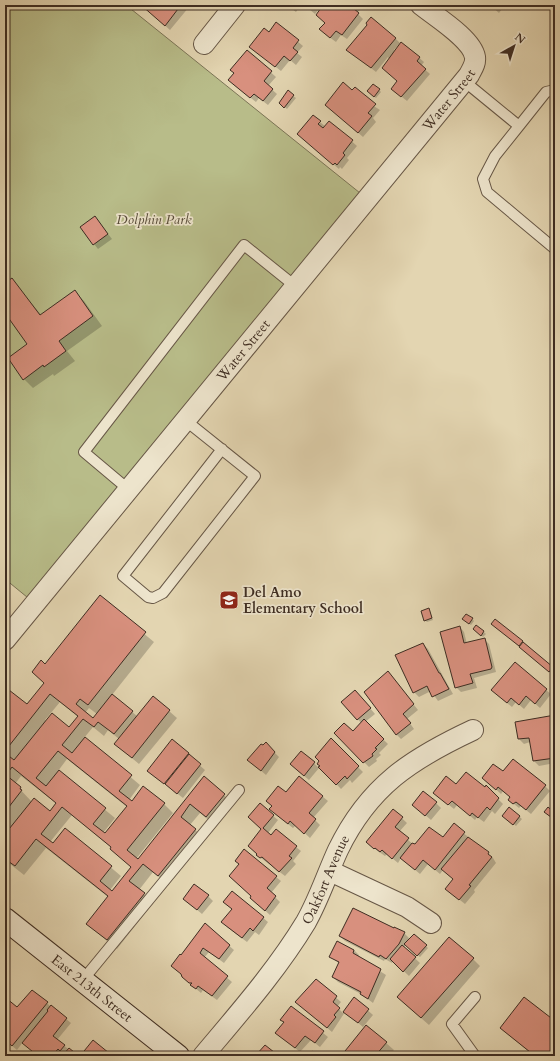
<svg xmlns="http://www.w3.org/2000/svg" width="560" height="1061" font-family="Cardo,serif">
	<rect width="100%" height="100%" fill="#e3d5b1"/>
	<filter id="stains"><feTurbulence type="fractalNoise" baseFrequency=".005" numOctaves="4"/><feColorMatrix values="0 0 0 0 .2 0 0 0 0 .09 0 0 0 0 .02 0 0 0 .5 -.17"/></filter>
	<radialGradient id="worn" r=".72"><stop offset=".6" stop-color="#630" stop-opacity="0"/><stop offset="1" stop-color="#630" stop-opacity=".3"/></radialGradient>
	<path fill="#b8bc89" stroke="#7b7456" d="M5,5H126L365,197L33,602L5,579Z"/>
	<path fill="#0003" fill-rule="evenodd" d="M142,5H187L189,7L170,30Z
		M287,5H301L296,12Z
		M304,5H355L360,10L357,13L363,19L347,39L341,35L336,42L325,34L326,23L321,9L320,8L315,14Z
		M490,5H505L499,13Z
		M277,24L303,46L297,53L302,57L296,65L290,60L281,71L250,47L269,33Z
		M395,38L400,43L394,50L397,52L402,43L424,62L421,66L430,74L407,101L397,93L398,81L388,57L376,72L348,50Z
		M247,51L276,77L268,86L277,94L268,105L259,98L256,102L234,85L235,73Z
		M379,90L381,92L376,98L370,93Z
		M352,92L380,110L373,118L376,122L363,137L331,109Z
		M293,96L296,98L287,109L280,103Z
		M320,122L326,127L330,122L357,146L347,158L349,160L342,169L340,167L339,169L303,139Z
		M95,217L112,239L98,249L94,244Z
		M12,280L42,316L75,292L84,301L102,326L67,351L75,361L54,376L53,374L33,388L24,379L28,344L5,311V285Z
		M100,597L154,642L112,695L137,716L153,697L177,718L139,764L115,744L119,739L108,730L104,736L93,727L84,738L140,785L129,800L132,802L164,804L173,813L136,859L138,860L204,778L234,804L216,826L200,813L190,825L205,839L168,885L153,872L139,890L153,903L117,949L87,924L108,897L46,848L24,875L5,860V766L7,764L5,762V696L27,706L45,684L46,665ZM60,702L78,717L69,728L45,720ZM89,708L97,714L93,719L85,713ZM67,759L127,807L105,835L103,833L115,818L58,771ZM21,776L57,804L50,812L32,802L15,784ZM72,815L112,848L132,868L112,892L110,890L121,876L65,829L53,845L50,842Z
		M429,609L433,620L427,622L425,620Z
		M472,619L474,621L471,625L465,621Z
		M492,623L522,642L552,667L555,670V677Z
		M477,626L486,634L483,637L476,631Z
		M460,627L464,632L467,644L484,639L489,644L496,672L474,678L477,688L461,692L456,687Z
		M423,644L428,649L453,694L438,701L431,691L419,697L414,692Z
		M392,677L418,710L407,719L414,729L401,739L396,734Z
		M546,690L551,694L540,708L531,700L524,709L516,702L512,707L497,695Z
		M360,696L375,714L365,722L388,744L379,753L381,755L376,759L377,761L369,767L335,733L353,732L361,723L343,702Z
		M555,716V763L539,766L534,761L530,742L524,744L519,739Z
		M331,740L363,772L352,783L350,780L341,789L320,767Z
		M172,741L205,770L183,798L153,775Z
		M265,743L279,757L266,775L253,764L257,749Z
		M302,752L319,768L309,780L296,769Z
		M503,773L545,786L550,791L531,814L521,806L519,808L509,800L511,797L503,791L501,794L488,782Z
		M299,777L328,801L313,818L320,825L310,838L296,825L293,828L275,814L273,806L286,794Z
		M456,786L485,788L486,787L503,804L495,814L492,811L484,822L477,817L475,820L457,805L454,809L439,797Z
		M436,803L441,808L431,820L418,809Z
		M509,808L522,819L516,826L504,815Z
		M393,810L407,823L399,832L415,846L443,839L454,825L493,858L496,863L474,890L475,892L465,904L451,893L454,880L443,870L440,874L428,864L420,874L401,858L398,863L387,854L385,856L372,847Z
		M273,816L278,820L268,833L296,847L301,851L293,861L296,864L285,876L257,855L262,830L254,822Z
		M276,877L281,881L271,893L280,902L270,915L251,898Z
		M232,892L268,922L259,935L255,932L247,942L227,927L233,910L224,902Z
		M208,896L213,901L202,914L189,903Z
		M205,925L234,950L224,963L209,952L204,958L232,982L217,1000L203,990L201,993L188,982L182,957Z
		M404,933L409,938L407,942L414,935L428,948L420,957L406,944L404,948L420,963L409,976L393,961L392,963L385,959L384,961L345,941L340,936Z
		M354,950L359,955L358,957L386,975L373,1003L361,994L338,982L333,977L340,964L330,956Z
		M473,959L480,966L429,1025L405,1004Z
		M5,970L9,974L5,979Z
		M316,980L341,1002L337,1007L343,1013L355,999L373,1015L363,1027L345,1012L332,1032L301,1006Z
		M32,991L71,1023L57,1040L77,1056H39L23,1042L17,1050L5,1040V1001L17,1009Z
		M291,1007L328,1037L320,1047L311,1040L300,1052L281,1037L284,1022Z
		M555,1023V1056H534L501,1028Z
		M367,1026L394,1050L388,1056H342Z"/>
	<path fill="#d8907e" stroke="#3e2d22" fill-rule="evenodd" d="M141,5H181L165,26Z
		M323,5H355L353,8L359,13L342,35L336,31L330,38L319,29L325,23L316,15Z
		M371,17L396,38L371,68L346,50L367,25L366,23Z
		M276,22L299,40L293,48L298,52L290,61L284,56L275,67L249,47L264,28L269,32Z
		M401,42L420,57L417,61L426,69L401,97L391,89L397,81L382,68Z
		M247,50L272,71L264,81L273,89L263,101L254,94L250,98L228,80L234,73L230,70Z
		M343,82L352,90L355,87L376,104L368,113L372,116L358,133L325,105Z
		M373,84L380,89L374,97L367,91Z
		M288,90L294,95L284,108L279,103Z
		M313,115L321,121L318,124L323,128L329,121L353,140L343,153L345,155L337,165L335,163L333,165L297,134Z
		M95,216L108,234L93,245L80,227Z
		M12,278L40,315L75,290L93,316L59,341L66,351L44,367L43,365L23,380L8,358L27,344L5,313V283Z
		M100,595L146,632L88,705L80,699L76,704L93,718L112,694L133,711L114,734L98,722L94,727L83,719L62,745L72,753L85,737L132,775L119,791L132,801L143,786L165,803L127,850L138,859L204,776L225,794L206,817L190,804L181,817L196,829L158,876L143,864L129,881L145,893L107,940L86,924L108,896L36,839L15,866L5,859V834L34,798L50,811L56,803L12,767L6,775L21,787L20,789L22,790L5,812V765L7,763L5,753L14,760L52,713L69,727L78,716L50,694L5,751V695L9,690L27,704L44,683L32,672L41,660L45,664ZM58,751L127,806L105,833L93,824L106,808L59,770L46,786L36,778ZM62,807L111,847L110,849L131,867L112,891L100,881L112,866L65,828L53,843L41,834Z
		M429,608L432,618L424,621L421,611Z
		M466,614L473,618L469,624L462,619Z
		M495,619L523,641L519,646L491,624Z
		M476,625L484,631L481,636L473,629Z
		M460,626L464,643L485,638L492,667L491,669L470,674L473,683L455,688L440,632Z
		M523,642L553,667L549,672L519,647Z
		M423,643L439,673H440L449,689L432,697L427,686L413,693L395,655Z
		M515,662L547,689L535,704L526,696L519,705L511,698L507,703L491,690Z
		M388,671L414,704L403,714L411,723L396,735L364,692Z
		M355,690L371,708L357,720L341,702Z
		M153,696L170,710L132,758L114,744Z
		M555,715V758L533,761L529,738L518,739L515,722Z
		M364,719L384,739L375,748L377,749L372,754L373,756L363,763L334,733L344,723L353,731Z
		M331,738L359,766L347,779L345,776L336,785L318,767L320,766L317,764L319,761L315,757Z
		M172,739L189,753L164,784L147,771Z
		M266,742L275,752L261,771L247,760L261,744L263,745Z
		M301,751L315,762L304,776L290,764Z
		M189,754L201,764L177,794L165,784Z
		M513,759L546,785L526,810L516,802L513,804L508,800L510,797L498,787L496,790L482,778L493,764L503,771Z
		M466,772L485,787L486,785L499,798L490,810L487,807L478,818L472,813L470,816L452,801L448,805L433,793L446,776L456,784Z
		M299,776L323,796L309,813L316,819L304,834L290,821L288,824L269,809L272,806L266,801L278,786L286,792Z
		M423,791L437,802L425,816L412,805Z
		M260,803L274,815L263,828L271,835L276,829L297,846L289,856L292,858L279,872L262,857L260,858L256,855L257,854L248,846L261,829L248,817Z
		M509,807L520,816L513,825L502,816Z
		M548,807L555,813V820L544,812Z
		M393,809L403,817L395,827L409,838L392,859L382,850L380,852L375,848L374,849L366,842Z
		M454,823L465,832L435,870L423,860L415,870L400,858L412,843L415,844L429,827L443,837Z
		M468,837L489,852L488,854L492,857L469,885L471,886L459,900L445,889L453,879L441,869Z
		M244,849L277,876L267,888L276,896L265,911L250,898L251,896L229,876L239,864L235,861Z
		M194,884L209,895L197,910L183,899Z
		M232,891L264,917L253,931L250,928L242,938L221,922L232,909L223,902Z
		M353,908L394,928V927L405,932L399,944L386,959L380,955L379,957L339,936Z
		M205,923L230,945L219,959L203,948L200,953L228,976L212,996L198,986L196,989L190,985L192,983H189L182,977L181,974L171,966L180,954L181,955Z
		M414,934L427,945L417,956L404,944Z
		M449,937L474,958L421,1018L397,997Z
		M337,941L354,950L353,953L381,969L368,999L360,994L361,992L332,977L339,962L329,957Z
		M402,945L416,957L403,972L390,959Z
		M316,979L337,996L333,1002L340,1008L334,1015L336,1017L327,1028L295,1002Z
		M32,990L48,1002L12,1046L5,1040V999L6,998L17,1007Z
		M354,997L369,1009L358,1023L343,1012Z
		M524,997L555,1021V1056H535L500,1028Z
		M51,1005L67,1018L53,1036L65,1045L60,1051L58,1049L52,1056H38L22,1043L48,1011L47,1010Z
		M291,1006L324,1031L315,1043L305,1036L295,1048L275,1033L284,1022L280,1020Z
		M366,1025L387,1042L375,1056H341Z
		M93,1040L109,1053L106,1056H80Z
		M265,1045L279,1056H251L253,1053L256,1055Z
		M69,1048L79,1056H62Z
		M312,1051L318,1056H308Z"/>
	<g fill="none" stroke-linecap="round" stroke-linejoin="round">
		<defs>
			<path id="lane" d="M464,81L519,126L495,156L483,179L487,192L555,249
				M519,126L546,92L555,90
				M185,420L255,476L163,593L153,598L148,597L123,576L222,449
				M128,489L84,452L244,245L295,286
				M82,981L239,790
				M475,1056L452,1024L475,997"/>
			<g id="street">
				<path d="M204,44L235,5"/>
				<path id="s1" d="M5,640L469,75C472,69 476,64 475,57C472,39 436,17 421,5"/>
				<path d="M330,871L407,907L431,923"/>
				<path id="s2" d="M203,1056C239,1013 277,970 306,922C319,899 327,874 338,850C369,786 411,759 473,730"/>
			</g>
			<g id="secondary">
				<path id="s3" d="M5,919L178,1056"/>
			</g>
		</defs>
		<use href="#lane" stroke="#675746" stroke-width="12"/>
		<use href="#street" stroke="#675746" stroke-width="22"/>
		<use href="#secondary" stroke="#3e2d22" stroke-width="24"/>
		<use href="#lane" stroke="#ede4cc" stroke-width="10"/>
		<use href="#street" stroke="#ede4cc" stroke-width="20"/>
		<use href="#secondary" stroke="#ede4cc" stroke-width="22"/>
	</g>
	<defs>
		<symbol id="school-square" viewBox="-11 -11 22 22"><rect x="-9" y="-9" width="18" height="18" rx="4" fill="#8f2418" stroke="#ede4cc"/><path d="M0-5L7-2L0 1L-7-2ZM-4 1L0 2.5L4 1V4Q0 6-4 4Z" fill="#fff"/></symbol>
	</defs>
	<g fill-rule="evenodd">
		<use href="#school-square" x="218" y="589" width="22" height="22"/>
	</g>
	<g text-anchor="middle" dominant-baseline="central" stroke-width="3.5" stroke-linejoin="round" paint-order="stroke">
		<g font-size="14" fill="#3e2d22" stroke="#ede4cc">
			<text stroke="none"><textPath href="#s1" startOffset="699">Water Street</textPath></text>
			<text stroke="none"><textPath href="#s1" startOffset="375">Water Street</textPath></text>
			<text stroke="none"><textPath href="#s2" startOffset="216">Oakfort Avenue</textPath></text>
			<text stroke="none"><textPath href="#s3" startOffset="111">East 213th Street</textPath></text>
		</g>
		<g font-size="14" font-style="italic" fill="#564a37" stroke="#ede4cc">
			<text x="154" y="219">Dolphin Park</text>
		</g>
		<g font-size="14" font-weight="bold" fill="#3e2d22" stroke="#ede4cc" text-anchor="start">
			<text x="243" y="592">Del Amo<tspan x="243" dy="16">Elementary School</tspan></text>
		</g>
	</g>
	<rect width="560" height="1061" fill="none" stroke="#e3d5b1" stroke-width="20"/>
	<rect x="6" y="6" width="548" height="1049" fill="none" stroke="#3e2d22" stroke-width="2"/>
	<rect x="10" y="10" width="540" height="1041" fill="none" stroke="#3e2d22"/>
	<g transform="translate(514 46) rotate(39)" stroke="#ede4cc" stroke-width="3" paint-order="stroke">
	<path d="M0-3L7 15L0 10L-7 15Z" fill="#3e2d22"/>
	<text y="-6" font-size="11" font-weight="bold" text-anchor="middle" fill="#3e2d22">N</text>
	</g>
	<rect width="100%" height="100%" filter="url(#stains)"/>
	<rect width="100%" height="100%" fill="url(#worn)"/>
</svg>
